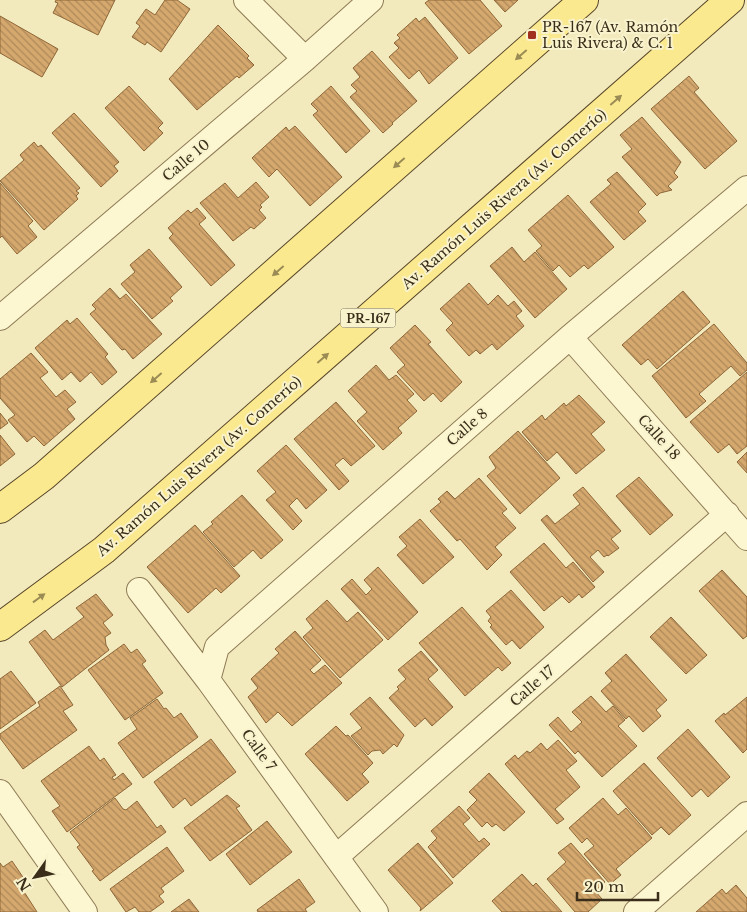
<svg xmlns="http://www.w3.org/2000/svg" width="747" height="912" font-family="'Libre Baskerville',serif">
	<defs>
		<pattern id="building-back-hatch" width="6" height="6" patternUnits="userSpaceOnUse" patternTransform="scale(1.25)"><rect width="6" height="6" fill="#d5a86e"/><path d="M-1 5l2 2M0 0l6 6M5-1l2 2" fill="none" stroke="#ae895a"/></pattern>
	</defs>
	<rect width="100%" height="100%" fill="#f2eabd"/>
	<path fill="url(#building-back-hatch)" stroke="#8e6637" d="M56,0H115L98,35L53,13L58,3L55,2Z
		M165,0H177L190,9L161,52L147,42L145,45L132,37L140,26L136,23L146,9L155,15Z
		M429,0H480L502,26L469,54L425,3Z
		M494,0H518L505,12Z
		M0,16L58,49L42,77L0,53Z
		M425,17L458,58L429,84L419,70L409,79L389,57L399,48L394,43L400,38L397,35L416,18L419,22Z
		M218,25L249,56L247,58L254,65L239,78L237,76L197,110L169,79Z
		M372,51L417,101L392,123L393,124L383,133L350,97L357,91L351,85L360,77L353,68Z
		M689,76L699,88L694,92L737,141L705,169L651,109Z
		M129,86L163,123L158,128L163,133L144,151L105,108Z
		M331,86L370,131L346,153L313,115L318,111L311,104Z
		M74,113L119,162L114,166L118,171L101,187L52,133Z
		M642,117L681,162L674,173L678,177L668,186L672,190L660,193L657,196L622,157L632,149L620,135Z
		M295,126L342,177L310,206L277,169L269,177L252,158L286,127L289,131Z
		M34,142L38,147L41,145L80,188L76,191L79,193L76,196L78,199L44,230L0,181L24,160L20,155Z
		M617,172L646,204L638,212L646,221L624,240L590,202L611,184L607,180Z
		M256,182L269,197L260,205L262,207L259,210L266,218L254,229L251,227L233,241L200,203L225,183L238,198Z
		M0,183L33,221L28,226L37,237L17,254L2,236L0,238Z
		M568,195L614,247L588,269L584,265L570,277L559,265L553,271L536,251L542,246L528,230Z
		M197,208L206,218L199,224L235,265L211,286L169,238L173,234L168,228L188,210L191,213Z
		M512,247L524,262L535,252L567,289L535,318L490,266Z
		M149,249L182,287L170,298L173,301L152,319L121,284L135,272L130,265Z
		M469,283L488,305L498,295L508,306L514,301L522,311L516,316L524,326L497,350L492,344L480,354L476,350L469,356L446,330L453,323L440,309Z
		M110,288L120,299L126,294L162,334L133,359L125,349L122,350L90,314L96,309L92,305Z
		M683,291L710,322L657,369L648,359L641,365L622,345Z
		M77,318L108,354L105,357L117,372L102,385L91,372L80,382L71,372L62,380L35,348L67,320L70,324Z
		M714,324L747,363V370L740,376L731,366L699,394L706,401L686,418L652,376Z
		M415,325L431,342L428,344L462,382L441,402L433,393L424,401L397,372L405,365L390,348Z
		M31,353L48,372L40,378L56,397L65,390L76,402L67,409L75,419L44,446L34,436L27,442L8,420L15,415L0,398V379Z
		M376,365L389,380L396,375L414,394L407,400L417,411L398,428L402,433L383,450L357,421L367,412L348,391Z
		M747,372V446L737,454L729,444L718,453L690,422Z
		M579,395L605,422L591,434L605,450L576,474L557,452L547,461L522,432L542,415L545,420L564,403L566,406Z
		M336,402L375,446L351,466L343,458L335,465L349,481L339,490L294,439Z
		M0,413L8,423L0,429Z
		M518,431L560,478L520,514L487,476L496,468L489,457Z
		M0,435L15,454L0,466Z
		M286,445L327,490L306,509L297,498L289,506L302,521L293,530L266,500L276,492L257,471Z
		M747,452V473L737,462Z
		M639,477L673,515L650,535L616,496Z
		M479,478L507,509L502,513L516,528L495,547L502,555L487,570L460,539L457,541L430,511L441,502L438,499L447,491L455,499Z
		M583,487L621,531L611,539L619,548L608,556L607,555L604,557L598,550L590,557L604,572L593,582L541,520L547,515L555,524L580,504L573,495Z
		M242,495L283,540L261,559L253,550L234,567L203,532L213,524L211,522Z
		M420,519L454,557L423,584L397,555L407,546L399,537Z
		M195,525L240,576L221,593L216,588L188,613L147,567Z
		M544,543L566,568L573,562L595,587L582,598L579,594L569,603L562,596L544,611L510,572Z
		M378,567L418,612L388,640L341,589L352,579L366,595L372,589L364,580Z
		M722,570L747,597V636L743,639L699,591Z
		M511,590L544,627L520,649L512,640L506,645L490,627L492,625L488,621L491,617L486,611Z
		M96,594L113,615L103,623L111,633L105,637L106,645L109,650L62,687L29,642L45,630L53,640L84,617L76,608Z
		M327,600L347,622L358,612L383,640L340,678L303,637L313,628L306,619Z
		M462,607L511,663L502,671L498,667L465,696L419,643Z
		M671,617L707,655L686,674L650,637Z
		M295,631L321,660L310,670L314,674L325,665L342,683L292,726L278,712L266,723L248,697L258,688L251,679L279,653L275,649Z
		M124,644L131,653L137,649L146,661L142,664L163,693L125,720L88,670Z
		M421,651L438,670L428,679L453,707L432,726L425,718L415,727L389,698L399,689L397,687L406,679L398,670Z
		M626,654L667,700L656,710L661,716L643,732L629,716L626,719L601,691L612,681L605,673Z
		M11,671L36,703L0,729V679Z
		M60,686L73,705L63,711L77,730L23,769L0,738V734L40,706L38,702Z
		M591,696L606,712L613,706L625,720L618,726L637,746L602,777L578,751L575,754L549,725L558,717L571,732L582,722L572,712Z
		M370,697L404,735L397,747L394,744L383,754L380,750L372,751L368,755L351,736L362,728L350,714Z
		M747,697V749L743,753L715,721L724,713L725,715Z
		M157,699L164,709L166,708L174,718L181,713L198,737L143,778L118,743L137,729L130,718Z
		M336,726L346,736L348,735L373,763L362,774L369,782L347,801L305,754Z
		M688,729L730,777L708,797L701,789L692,797L657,758Z
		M211,739L236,772L191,806L185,798L173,808L154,782Z
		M558,740L577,761L566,770L580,787L555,809L564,819L557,824L505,764L515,755L518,759L527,751L530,753L541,743L547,750Z
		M89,746L100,761L104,758L116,775L112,777L114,780L123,773L132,784L67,832L52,811L60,806L41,781Z
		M644,763L691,815L669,835L661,827L652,835L613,791Z
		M489,773L525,812L504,831L496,824L492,827L487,822L482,827L467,810L477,800L469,792Z
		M227,795L240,806L236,808L252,830L210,861L184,828Z
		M115,798L123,809L126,810L137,801L157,828L161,825L166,832L100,881L92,871L94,870L77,847L80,845L70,832Z
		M603,798L618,815L626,808L652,838L616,869L621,875L610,884L584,854L594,846L587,838L582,843L569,828Z
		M459,806L470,818L463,824L479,842L484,838L490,844L453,878L428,847L437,838L431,831Z
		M267,821L292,852L250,885L226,854Z
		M418,843L453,883L420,911L421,908L388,870Z
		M571,843L605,882L595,891L602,899L588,912H575L547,879L566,862L558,853Z
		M167,847L184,871L161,888L164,892L159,896L164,902L150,912H139L135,907L126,912L110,889Z
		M12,861L27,883L21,887L37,912H0V863L3,867Z
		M522,874L533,886L536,883L562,912H502L492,901Z
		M299,879L315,902L305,909L307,912H258L257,910Z
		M736,885L747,898V912H696L722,889L726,894Z
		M189,899L199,912H171Z"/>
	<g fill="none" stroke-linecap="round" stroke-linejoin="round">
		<defs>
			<path id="minor" d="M246,0L305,59
				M0,318L305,59L371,0
				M570,337L747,538
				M139,590L208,680L376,912
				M208,680L217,647L570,337L747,188
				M0,792L85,912
				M336,857L727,514
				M636,912L747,814"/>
			<path id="primary" d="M0,509L44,476L584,0
				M0,627L104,550L730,0"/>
		</defs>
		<use href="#minor" stroke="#8c7a54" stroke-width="26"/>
		<use href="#primary" stroke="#594629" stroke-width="30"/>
		<use href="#minor" stroke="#fcf6d1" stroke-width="24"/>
		<use href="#primary" stroke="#fbe98f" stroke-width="28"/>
	</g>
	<defs><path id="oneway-solid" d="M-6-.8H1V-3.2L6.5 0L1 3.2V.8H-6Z" transform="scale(1.25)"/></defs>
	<g fill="#9a8c54">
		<use href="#oneway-solid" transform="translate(521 55) rotate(139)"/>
		<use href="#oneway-solid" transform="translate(616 100) rotate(-41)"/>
		<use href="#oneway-solid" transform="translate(399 163) rotate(139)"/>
		<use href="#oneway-solid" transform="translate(278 271) rotate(139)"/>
		<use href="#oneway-solid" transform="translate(323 358) rotate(-41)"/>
		<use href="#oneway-solid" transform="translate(156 378) rotate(139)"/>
		<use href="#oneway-solid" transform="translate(39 598) rotate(-36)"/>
	</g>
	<rect fill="#a1301e" stroke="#f9f3cd" stroke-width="2" x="527" y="30" width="10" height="10" rx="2.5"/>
	<g text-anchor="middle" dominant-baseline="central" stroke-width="4" stroke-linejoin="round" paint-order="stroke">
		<rect fill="#f9f3cd" stroke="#736950" stroke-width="1" x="340.5" y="308.5" width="55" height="19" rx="4"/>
		<g font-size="12" font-weight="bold" fill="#3a2e1a">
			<text x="368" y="318">PR-167</text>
		</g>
		<g font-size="14" fill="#3a2e1a" stroke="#f9f3cd" text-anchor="start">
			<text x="542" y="27">PR-167 (Av. Ramón<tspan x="542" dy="16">Luis Rivera) &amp; C. 1</tspan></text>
		</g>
		<g font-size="14" fill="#3a2e1a" stroke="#f9f3cd">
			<text transform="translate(186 160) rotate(-40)">Calle 10</text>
			<text transform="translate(504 199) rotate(-41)">Av. Ramón Luis Rivera (Av. Comerío)</text>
			<text transform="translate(467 427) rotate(-41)">Calle 8</text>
			<text transform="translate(659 437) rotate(48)">Calle 18</text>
			<text transform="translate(199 466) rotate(-41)">Av. Ramón Luis Rivera (Av. Comerío)</text>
			<text transform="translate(532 686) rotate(-41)">Calle 17</text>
			<text transform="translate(259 750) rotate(54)">Calle 7</text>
		</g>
	</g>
	<g transform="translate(35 877) rotate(237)" stroke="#f9f3cd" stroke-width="4" paint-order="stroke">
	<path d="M0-4L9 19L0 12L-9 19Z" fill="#3a2e1a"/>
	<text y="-8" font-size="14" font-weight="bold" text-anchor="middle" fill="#3a2e1a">N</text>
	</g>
	<path d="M577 892v8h81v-8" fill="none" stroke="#3a2e1a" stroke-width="2.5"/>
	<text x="584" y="892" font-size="15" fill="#3a2e1a" stroke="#f9f3cd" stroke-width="4" paint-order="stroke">20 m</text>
</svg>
